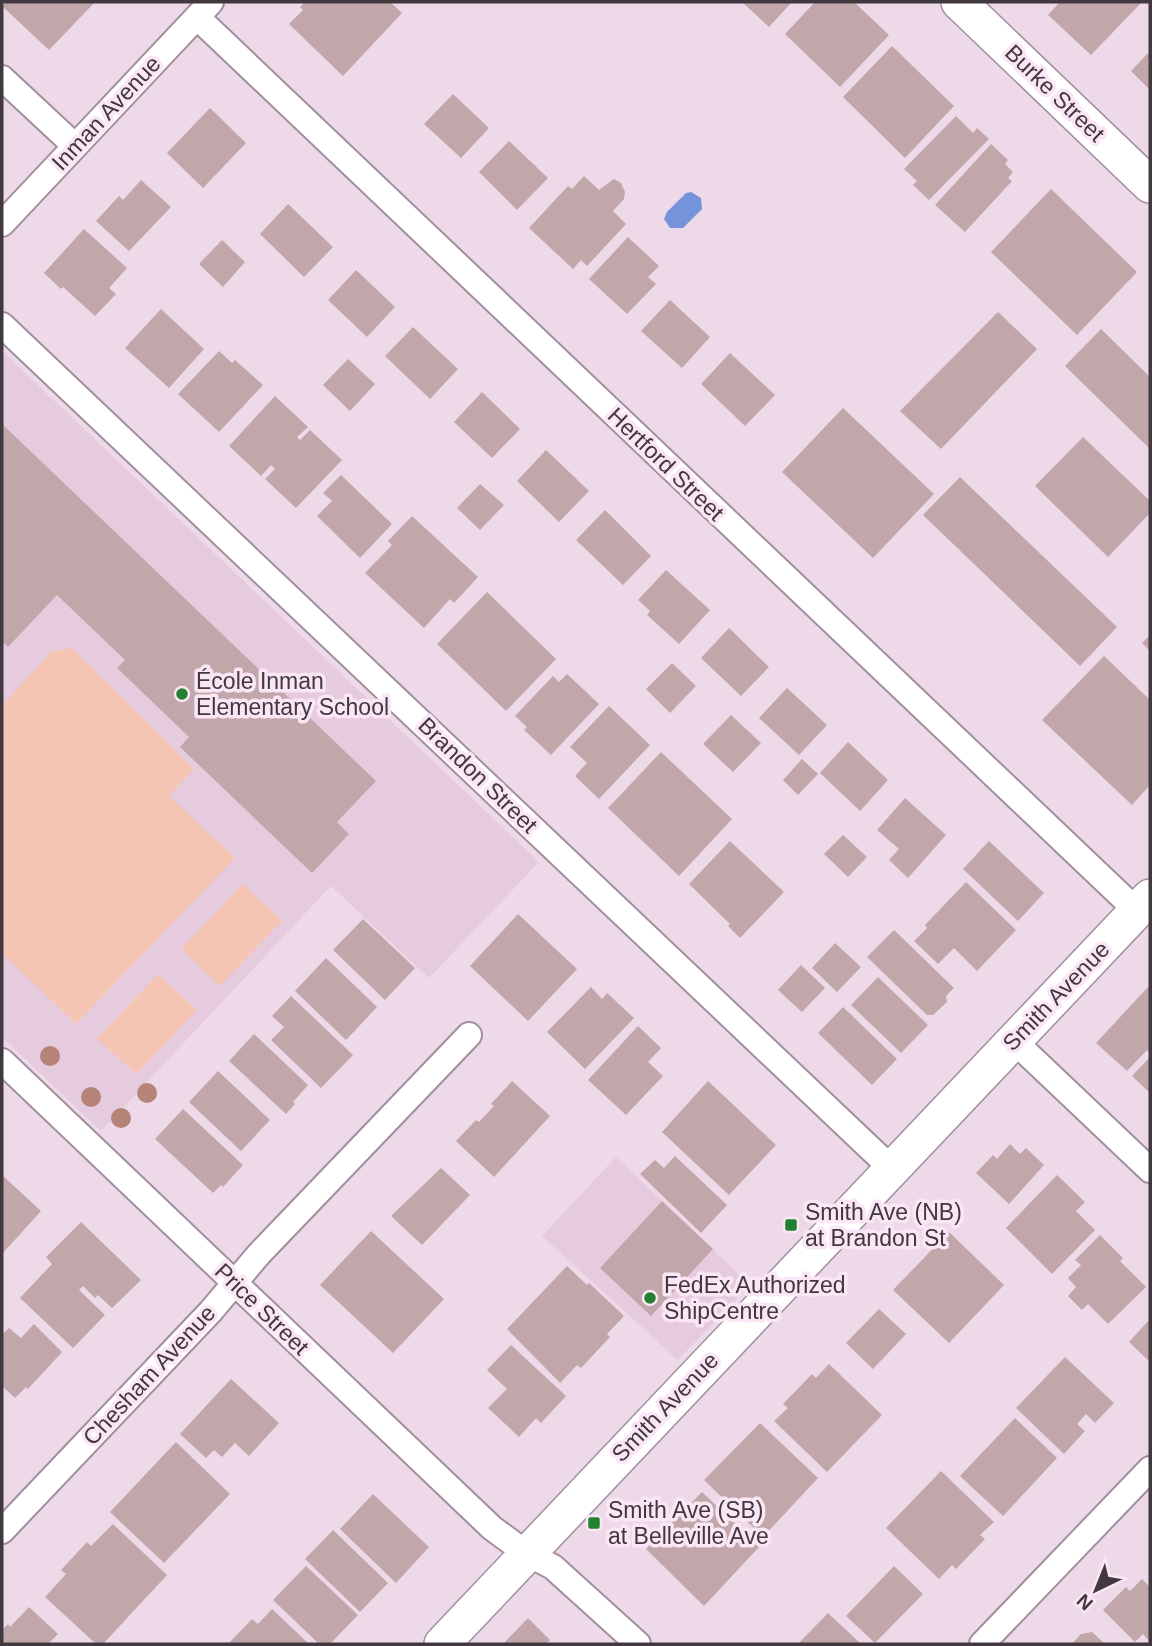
<svg xmlns="http://www.w3.org/2000/svg" width="1152" height="1646" font-family="Helvetica,sans-serif">
	<rect width="100%" height="100%" fill="#edd9e8"/>
	<path fill="#e6cbdf" d="M2,351L539,862L429,978L331,886L101,1131L2,1037Z
		M616,1157L750,1285L678,1360L542,1236Z"/>
	<path fill="#f4c5b2" d="M72,648L194,769L169,796L235,858L76,1024L2,953V706L52,651Z
		M243,884L282,921L220,986L181,949Z
		M158,974L197,1010L136,1074L97,1039Z"/>
	<path fill="#7493db" d="M691,192L701,198L702,209L683,228H670L664,219L667,212L686,193Z"/>
	<path fill="#c1a7aa" d="M7,2H95L49,50L2,6Z
		M305,2H390L402,13L343,76L289,24L303,10L300,7Z
		M742,2H792L769,27Z
		M815,2H854L889,35L840,87L785,34Z
		M1060,2H1142L1091,55L1048,15Z
		M892,46L954,106L905,158L843,97Z
		M1148,53L1150,56V90L1131,71Z
		M453,94L489,128L461,158L424,124Z
		M210,108L246,143L203,188L167,153Z
		M956,116L973,133L977,128L989,139L929,200L913,185L917,181L904,169Z
		M509,141L548,178L517,210L479,172Z
		M991,144L1008,160L1005,164L1013,172L1008,178L1012,181L965,232L935,205Z
		M584,176L599,190L614,179L621,183L625,192L624,199L613,211L626,224L587,266L581,260L573,269L529,228L568,186L572,189Z
		M141,180L171,207L129,251L96,221L119,196L123,200Z
		M1051,189L1137,272L1077,335L991,252Z
		M288,204L333,247L304,277L260,234Z
		M84,229L127,268L109,288L116,294L95,316L63,287L61,289L44,273Z
		M628,237L659,266L648,277L656,284L627,314L589,279Z
		M222,240L245,262L223,287L199,264Z
		M356,270L395,307L367,337L328,300Z
		M670,300L710,337L682,368L641,331Z
		M161,309L204,349L169,388L125,348Z
		M998,312L1037,349L941,449L900,411Z
		M413,327L458,369L430,399L385,356Z
		M1101,329L1150,377V449L1065,366Z
		M219,351L232,363L235,360L263,385L219,432L178,394Z
		M730,353L775,395L745,426L701,384Z
		M348,359L375,384L350,411L323,385Z
		M482,392L520,429L492,458L454,422Z
		M275,396L308,427L297,437L300,440L310,430L342,460L296,508L265,479L275,469L271,465L261,476L229,446Z
		M843,408L934,494L873,558L782,472Z
		M2,424L376,781L337,822L349,834L312,873L180,747L189,737L117,668L125,660L57,595L8,647L2,641Z
		M1083,437L1150,501V513L1108,557L1035,486Z
		M546,450L589,491L559,522L517,481Z
		M341,475L392,524L360,558L317,516L332,501L323,493Z
		M960,477L1117,627L1080,666L923,515Z
		M480,484L504,505L480,530L457,508Z
		M605,510L651,556L623,585L576,540Z
		M412,516L478,577L454,603L450,599L424,628L365,573L392,545L388,541Z
		M666,570L710,610L679,644L647,615L650,611L638,600Z
		M487,592L556,659L506,711L437,644Z
		M729,628L769,667L741,696L701,658Z
		M1150,635V651L1142,643Z
		M1104,656L1150,700V785L1132,805L1042,720Z
		M672,663L696,686L670,713L646,689Z
		M567,674L599,704L551,755L524,730L527,727L515,716L553,676L559,682Z
		M787,688L827,725L799,755L759,718Z
		M609,706L650,745L599,799L575,776L587,763L570,747Z
		M731,715L761,743L733,772L703,744Z
		M848,742L888,780L860,811L820,773Z
		M661,752L732,819L679,876L608,808Z
		M802,759L818,774L798,795L783,780Z
		M905,798L946,835L908,878L889,860L899,849L877,830Z
		M843,835L867,857L848,877L824,854Z
		M730,841L784,892L740,938L728,926L730,924L689,884Z
		M989,841L1044,893L1018,921L963,869Z
		M966,882L1016,930L977,971L954,948L938,964L914,941L927,928L925,925Z
		M518,914L577,969L528,1021L470,966Z
		M363,919L415,968L385,1000L333,950Z
		M894,930L954,988L946,996L947,1002L933,1015H927L867,957Z
		M835,943L861,967L837,992L812,968Z
		M326,958L377,1007L346,1040L295,991Z
		M801,965L825,988L802,1012L778,990Z
		M878,977L928,1025L901,1053L851,1005Z
		M591,987L602,999L607,993L634,1018L585,1069L547,1032Z
		M1148,987L1150,989V1053L1147,1050L1127,1071L1096,1043Z
		M291,996L353,1055L321,1088L271,1040L284,1027L272,1016Z
		M843,1007L897,1059L872,1085L818,1033Z
		M638,1026L661,1048L648,1062L663,1076L626,1115L588,1080Z
		M254,1034L308,1085L293,1102L295,1104L286,1114L229,1061Z
		M1150,1057V1093L1132,1076Z
		M218,1071L270,1120L241,1151L189,1102Z
		M512,1081L550,1116L494,1177L456,1141L476,1120L479,1122L494,1106L491,1104Z
		M708,1081L776,1145L729,1195L662,1132Z
		M183,1109L243,1165L223,1187L221,1185L213,1193L155,1139Z
		M1010,1144L1020,1154L1026,1148L1044,1165L1009,1204L976,1173L993,1155L997,1159Z
		M675,1156L727,1205L701,1233L640,1174L655,1160L664,1168Z
		M441,1168L470,1195L422,1245L391,1216Z
		M2,1175L41,1211L2,1254Z
		M1057,1175L1085,1202L1076,1211L1095,1230L1052,1274L1006,1228Z
		M662,1201L713,1249L651,1316L600,1268Z
		M81,1222L141,1280L112,1308L98,1295L95,1298L83,1286L79,1290L105,1315L73,1348L20,1298L52,1264L46,1257Z
		M371,1231L444,1299L393,1353L320,1285Z
		M949,1232L1004,1285L949,1343L893,1290Z
		M1100,1235L1123,1258L1120,1261L1146,1287L1108,1324L1088,1304L1082,1310L1068,1296L1076,1287L1068,1278L1081,1265L1075,1260Z
		M567,1266L587,1285L589,1283L624,1316L607,1334L610,1337L581,1368L577,1365L560,1383L507,1329Z
		M879,1309L906,1334L873,1369L846,1343Z
		M1150,1319V1362L1129,1342Z
		M34,1324L62,1352L28,1389L26,1387L15,1398L2,1386V1335L9,1328L21,1338Z
		M511,1345L566,1396L541,1423L536,1418L519,1437L488,1408L507,1389L487,1370Z
		M1065,1357L1114,1403L1095,1423L1086,1414L1077,1424L1085,1431L1064,1454L1016,1408Z
		M829,1364L882,1415L827,1472L774,1421L788,1408L783,1404L812,1374L816,1378Z
		M231,1379L279,1423L249,1456L235,1443L222,1457L214,1450L206,1458L180,1434Z
		M1015,1418L1057,1458L1003,1516L960,1476Z
		M760,1423L818,1478L763,1537L704,1480Z
		M176,1442L230,1494L164,1563L110,1512Z
		M941,1471L994,1522L980,1535L985,1539L956,1569L952,1565L939,1579L886,1528Z
		M702,1492L759,1547L704,1606L646,1549Z
		M373,1494L429,1547L396,1583L340,1529Z
		M113,1524L167,1575L103,1644H96L45,1597L66,1574L61,1570L87,1542L91,1546Z
		M333,1530L388,1583L360,1612L305,1559Z
		M306,1566L358,1615L330,1644H319L273,1600Z
		M894,1566L923,1594L875,1643L846,1616Z
		M1142,1579L1150,1587V1639L1149,1641L1143,1634L1135,1642L1103,1610L1126,1587L1130,1591Z
		M29,1607L58,1634L48,1644H2V1630L8,1624L10,1627Z
		M272,1609L309,1644H228L252,1619L258,1624Z
		M828,1613L861,1644H798Z
		M528,1618L550,1640L546,1644H503Z
		M1092,1632L1105,1644H1072L1081,1634Z"/>
	<g fill="none" stroke-linecap="round" stroke-linejoin="round">
		<defs>
			<path id="street" d="M197,17L1137,911
				M2,78L75,146
				M2,224L211,2
				M2,325L892,1169
				M1013,1040L1150,1170
				M2,1061L492,1528L526,1553L553,1567L638,1644
				M2,1531L211,1311L259,1254L469,1035
				M982,1644L1150,1469"/>
			<path id="secondary" d="M959,2L1150,185
				M442,1644L1150,897"/>
		</defs>
		<use href="#street" stroke="#a28f9e" stroke-width="28"/>
		<use href="#secondary" stroke="#a28f9e" stroke-width="38"/>
		<use href="#street" stroke="#fff" stroke-width="24"/>
		<use href="#secondary" stroke="#fff" stroke-width="35"/>
	</g>
	<g fill="#b58377">
		<circle cx="50" cy="1056" r="10"/>
		<circle cx="147" cy="1093" r="10"/>
		<circle cx="91" cy="1097" r="10"/>
		<circle cx="121" cy="1118" r="10"/>
	</g>
	<g fill="#218032" stroke="#fbe6f5" stroke-width="2.5">
		<circle cx="182" cy="694" r="7"/>
		<rect x="784" y="1218" width="14" height="14" rx="3.5"/>
		<circle cx="650" cy="1298" r="7"/>
		<rect x="587" y="1516" width="14" height="14" rx="3.5"/>
	</g>
	<g text-anchor="middle" dominant-baseline="central" stroke-width="7" stroke-linejoin="round" paint-order="stroke">
		<g font-size="23" fill="#41393f" stroke="#fbe6f5">
			<text transform="translate(1055 93) rotate(44)">Burke Street</text>
			<text transform="translate(106 113) rotate(-47)">Inman Avenue</text>
			<text transform="translate(666 464) rotate(44)">Hertford Street</text>
			<text transform="translate(478 775) rotate(44)">Brandon Street</text>
			<text transform="translate(1056 996) rotate(-46)">Smith Avenue</text>
			<text transform="translate(262 1309) rotate(44)">Price Street</text>
			<text transform="translate(149 1375) rotate(-47)">Chesham Avenue</text>
			<text transform="translate(665 1407) rotate(-46)">Smith Avenue</text>
		</g>
		<g font-size="23" fill="#41393f" stroke="#fbe6f5" text-anchor="start">
			<text x="196" y="681">École Inman<tspan x="196" dy="26">Elementary School</tspan></text>
			<text x="805" y="1212">Smith Ave (NB)<tspan x="805" dy="26">at Brandon St</tspan></text>
			<text x="664" y="1285">FedEx Authorized<tspan x="664" dy="26">ShipCentre</tspan></text>
			<text x="608" y="1510">Smith Ave (SB)<tspan x="608" dy="26">at Belleville Ave</tspan></text>
		</g>
	</g>
	<rect width="1152" height="1646" fill="none" stroke="#41393f" stroke-width="7"/>
	<g transform="translate(1096 1590) rotate(223)" stroke="#fbe6f5" stroke-width="5" paint-order="stroke">
	<path d="M0-5L12 26L0 18L-12 26Z" fill="#41393f"/>
	<text y="-10" font-size="19" font-weight="bold" text-anchor="middle" fill="#41393f">N</text>
	</g>
</svg>
